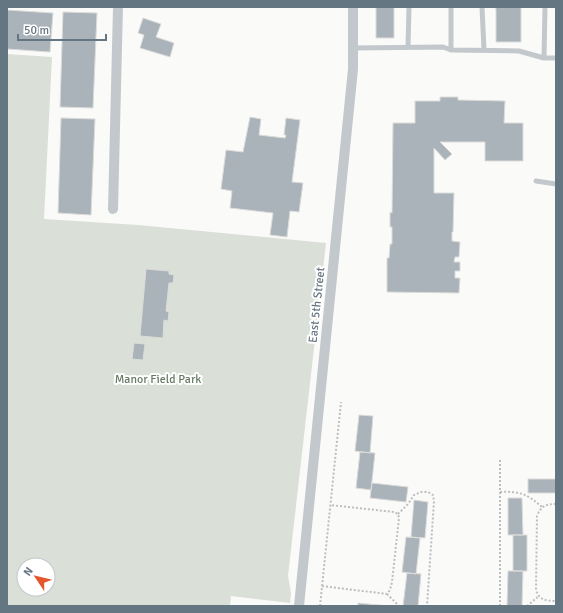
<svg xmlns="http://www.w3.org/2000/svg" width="563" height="613" font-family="Signika,sans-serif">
	<rect width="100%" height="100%" fill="#fafaf8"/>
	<path fill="#dadfd7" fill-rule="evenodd" d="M7,54L52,57L44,219L138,225L326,243L288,576L291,593L290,603L231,596L230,606H7ZM24,565H48V589H24Z"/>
	<path fill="#aab3b9" stroke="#dcdcda" d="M376,7H394V38H376Z
		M495,7H521V42H496V9Z
		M7,10L53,13L50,52L7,49Z
		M63,12L97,13L93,108L60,107Z
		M143,18L161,24L156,37L174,43L170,57L140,48L144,35L138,33Z
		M440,97H458V100L505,101L504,123H523V161H485V142H440L452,154L445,160L434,148V193H454L453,232H452V241L460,242L459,257H455L454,262H460V271H455V278H460L459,293L387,292V258H389L390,244H392V227H390V212L392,213L393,123H415V101H440Z
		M250,117L261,119L259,135L285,138L286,135H284L286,118L300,120L292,182L303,183L299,212L290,211L287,237L270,235L273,213L230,208L232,191L221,189L226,150L243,152Z
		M61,118L95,119L91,215L58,213Z
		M146,269L169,271V274L174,275L173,283H169L166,311L169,312L168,321L164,320L163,338L140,336Z
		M134,343L145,344L143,360L132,359Z
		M359,415L373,416L370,453L355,451Z
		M360,452L375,453L371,490L356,488Z
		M528,479H556V493H528Z
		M372,483L408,487L406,502L370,498Z
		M508,498H522L523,535H508Z
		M414,500L428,502L425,538L411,537Z
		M513,535H527V571H513Z
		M406,537L420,538L416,574L402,572Z
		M508,571H523L522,606H507Z
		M407,573L421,574L418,606H403Z
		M358,603L389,606H358Z"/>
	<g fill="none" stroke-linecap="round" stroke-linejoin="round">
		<path stroke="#bbbfc2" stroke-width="2" stroke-dasharray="2 2" stroke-linecap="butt" d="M500,492C520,491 527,494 542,507
			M556,504C546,504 541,506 537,516L536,590C539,600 546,601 556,601
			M398,514L408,504L414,495L421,492H428L433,495L434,501L427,606
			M322,586L387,594L390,590L392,582L399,518L398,514L394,512L330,505
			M387,594L399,606
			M320,606L341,402
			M500,606V458
			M527,606L539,596"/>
		<path stroke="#c3c8cc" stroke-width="5" d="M482,7L484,50
			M408,47L409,7
			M354,48L443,47L451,50L519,51L544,58H556
			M451,50V7
			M544,58L545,7
			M536,181L556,184"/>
		<path stroke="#c3c8cc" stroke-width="10" d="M113,209L118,7
			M299,606L353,69V7"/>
	</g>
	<g text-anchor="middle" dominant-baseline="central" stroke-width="4" stroke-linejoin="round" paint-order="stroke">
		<g font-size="12" fill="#657683" stroke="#fff">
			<text transform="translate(317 305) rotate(-84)">East 5th Street</text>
		</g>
		<g font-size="12" fill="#687a64" stroke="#fff">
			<text x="158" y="379">Manor Field Park</text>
		</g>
	</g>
	<rect width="563" height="613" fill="none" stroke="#657683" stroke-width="16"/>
	<g transform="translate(36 577) rotate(305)"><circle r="19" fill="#ffffff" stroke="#c1c8cd"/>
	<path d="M0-3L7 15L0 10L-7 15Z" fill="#e4572e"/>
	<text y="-6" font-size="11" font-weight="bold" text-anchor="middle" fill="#657683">N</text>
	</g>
	<path d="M18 34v6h88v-6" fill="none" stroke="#657683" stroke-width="2"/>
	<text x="24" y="34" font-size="12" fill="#657683" stroke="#ffffff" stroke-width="3" paint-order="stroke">50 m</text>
</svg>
